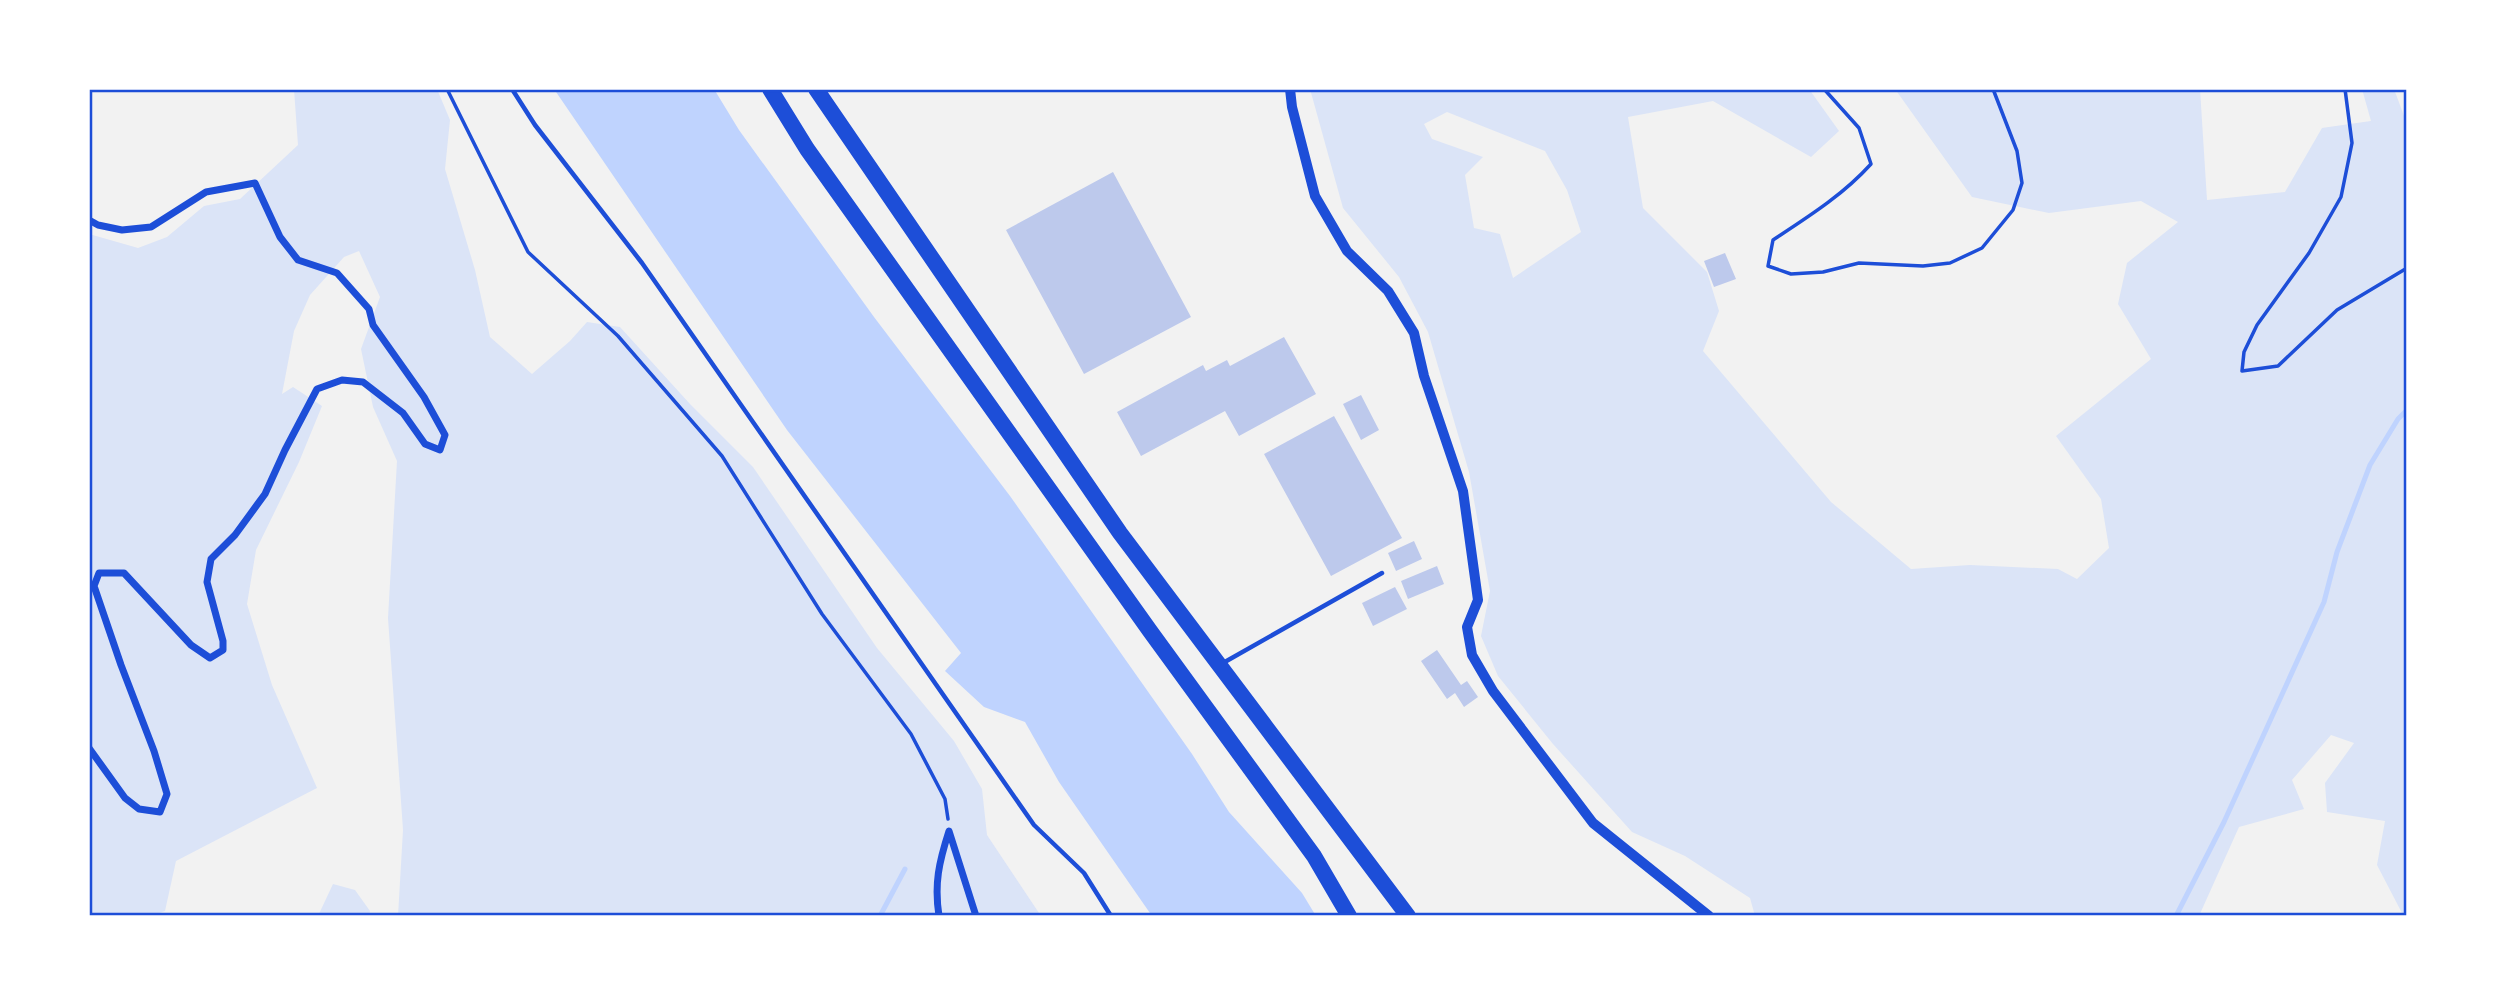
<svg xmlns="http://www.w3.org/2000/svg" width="2496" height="1005" font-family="Commissioner,sans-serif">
	<rect width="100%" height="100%" fill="#f2f2f2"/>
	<path fill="#dbe4f7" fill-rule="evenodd" d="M294,89H437L450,120L445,169L475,270L490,337L532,374L570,341L587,322L620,327L690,404L753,467L877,648L954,741L982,789L987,835L1041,916H398L403,830L388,618L397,461L373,407L361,349L380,297L359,251L344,257L310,295L294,331L282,394L293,387L322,406L299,462L256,550L247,604L272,685L317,788L176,861L165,911L151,916H89V234L138,248L167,237L204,206L240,199L298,145Z
		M1310,89H1809L1839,131L1811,157L1713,101L1628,117L1643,208L1707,272L1719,311L1703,351L1831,502L1911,569L1970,565L2058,569L2077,579L2109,548L2101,499L2056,436L2151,359L2118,304L2127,263L2178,222L2141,201L2049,213L1972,197L1895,89H2200L2207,200L2285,192L2322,128L2371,121L2362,89H2394L2407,124V915H2403L2377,865L2385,821L2327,812L2325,783L2354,743L2331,735L2292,780L2304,809L2239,827L2199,916H1755L1750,898L1685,856L1632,832L1553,744L1498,676L1481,636L1490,591L1469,472L1428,332L1399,277L1343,208ZM1447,112L1545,151L1567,190L1581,232L1513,278L1500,234L1474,228L1465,175L1483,157L1432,139L1424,124Z
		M333,884L355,890L370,911L369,916H318Z"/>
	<path fill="#bfd3fe" d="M554,89H714L739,130L874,317L1010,496L1192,754L1229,812L1302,893L1316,916H1152L1059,782L1025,722L984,707L945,671L961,653L787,430Z"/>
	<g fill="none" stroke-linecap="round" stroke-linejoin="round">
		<path stroke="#bfd3fe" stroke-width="5" d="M880,916L905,869
			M2176,916L2224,822L2324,602L2337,552L2370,465L2398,419L2407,410"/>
	</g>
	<path fill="#bdc9ec" d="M1113,172L1191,317L1084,374L1006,230Z
		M1725,253L1736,279L1714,287L1704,261Z
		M1284,337L1316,394L1239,436L1225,411L1141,456L1117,412L1203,365L1206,371L1227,360L1230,366Z
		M1361,395L1379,430L1361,440L1343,404Z
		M1334,416L1402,538L1331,576L1264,454Z
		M1414,541L1422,559L1396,571L1388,553Z
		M1437,566L1444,584L1408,599L1401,581Z
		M1395,587L1407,609L1373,626L1362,603Z
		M1437,650L1461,685L1467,681L1478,697L1464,707L1455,693L1447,699L1421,661Z"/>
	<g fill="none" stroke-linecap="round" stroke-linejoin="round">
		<path stroke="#1d4ed8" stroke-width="3.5" d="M447,89L528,252L618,336L722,456L822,614L911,734L945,799L948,819
			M1824,89L1859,128L1871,164C1843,195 1808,217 1773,240L1768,266L1791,274L1823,272L1859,263L1923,266L1950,263L1982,248L2013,210L2022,183L2017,151L1993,89
			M2345,89L2352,143L2341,197L2309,253L2257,325L2244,352L2242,371L2278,366L2337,310L2407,268"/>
		<path stroke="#1d4ed8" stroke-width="4.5" d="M512,89L535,125L642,263L1034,825L1084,873L1111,916
			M1223,663L1382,573"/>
		<path stroke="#1d4ed8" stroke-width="7" d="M89,220L98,225L122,230L151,227L206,192L255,183L280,237L298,260L337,273L369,309L373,325L424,397L445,435L440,450L425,444L403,413L363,382L342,380L317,389L285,450L265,494L235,535L211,559L207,582L223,641V650L210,658L191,645L124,573H99L94,586L121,665L154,751L167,794L160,812L139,809L125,798L89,748
			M939,916C934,884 939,862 949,831L976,916"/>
		<path stroke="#1d4ed8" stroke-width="10" d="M1290,89L1292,107L1315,196L1347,251L1388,291L1414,333L1424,376L1463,491L1478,600L1467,627L1472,655L1493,691L1593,823L1709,916"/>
		<path stroke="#1d4ed8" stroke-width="16" d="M770,89L807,149L1150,631L1314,856L1349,916
			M816,89L1120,533L1408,916"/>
	</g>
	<rect width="2496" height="1005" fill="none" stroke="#ffffff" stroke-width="182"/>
	<rect x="91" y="91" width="2314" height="823" fill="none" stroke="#1d4ed8" stroke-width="2.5"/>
</svg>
